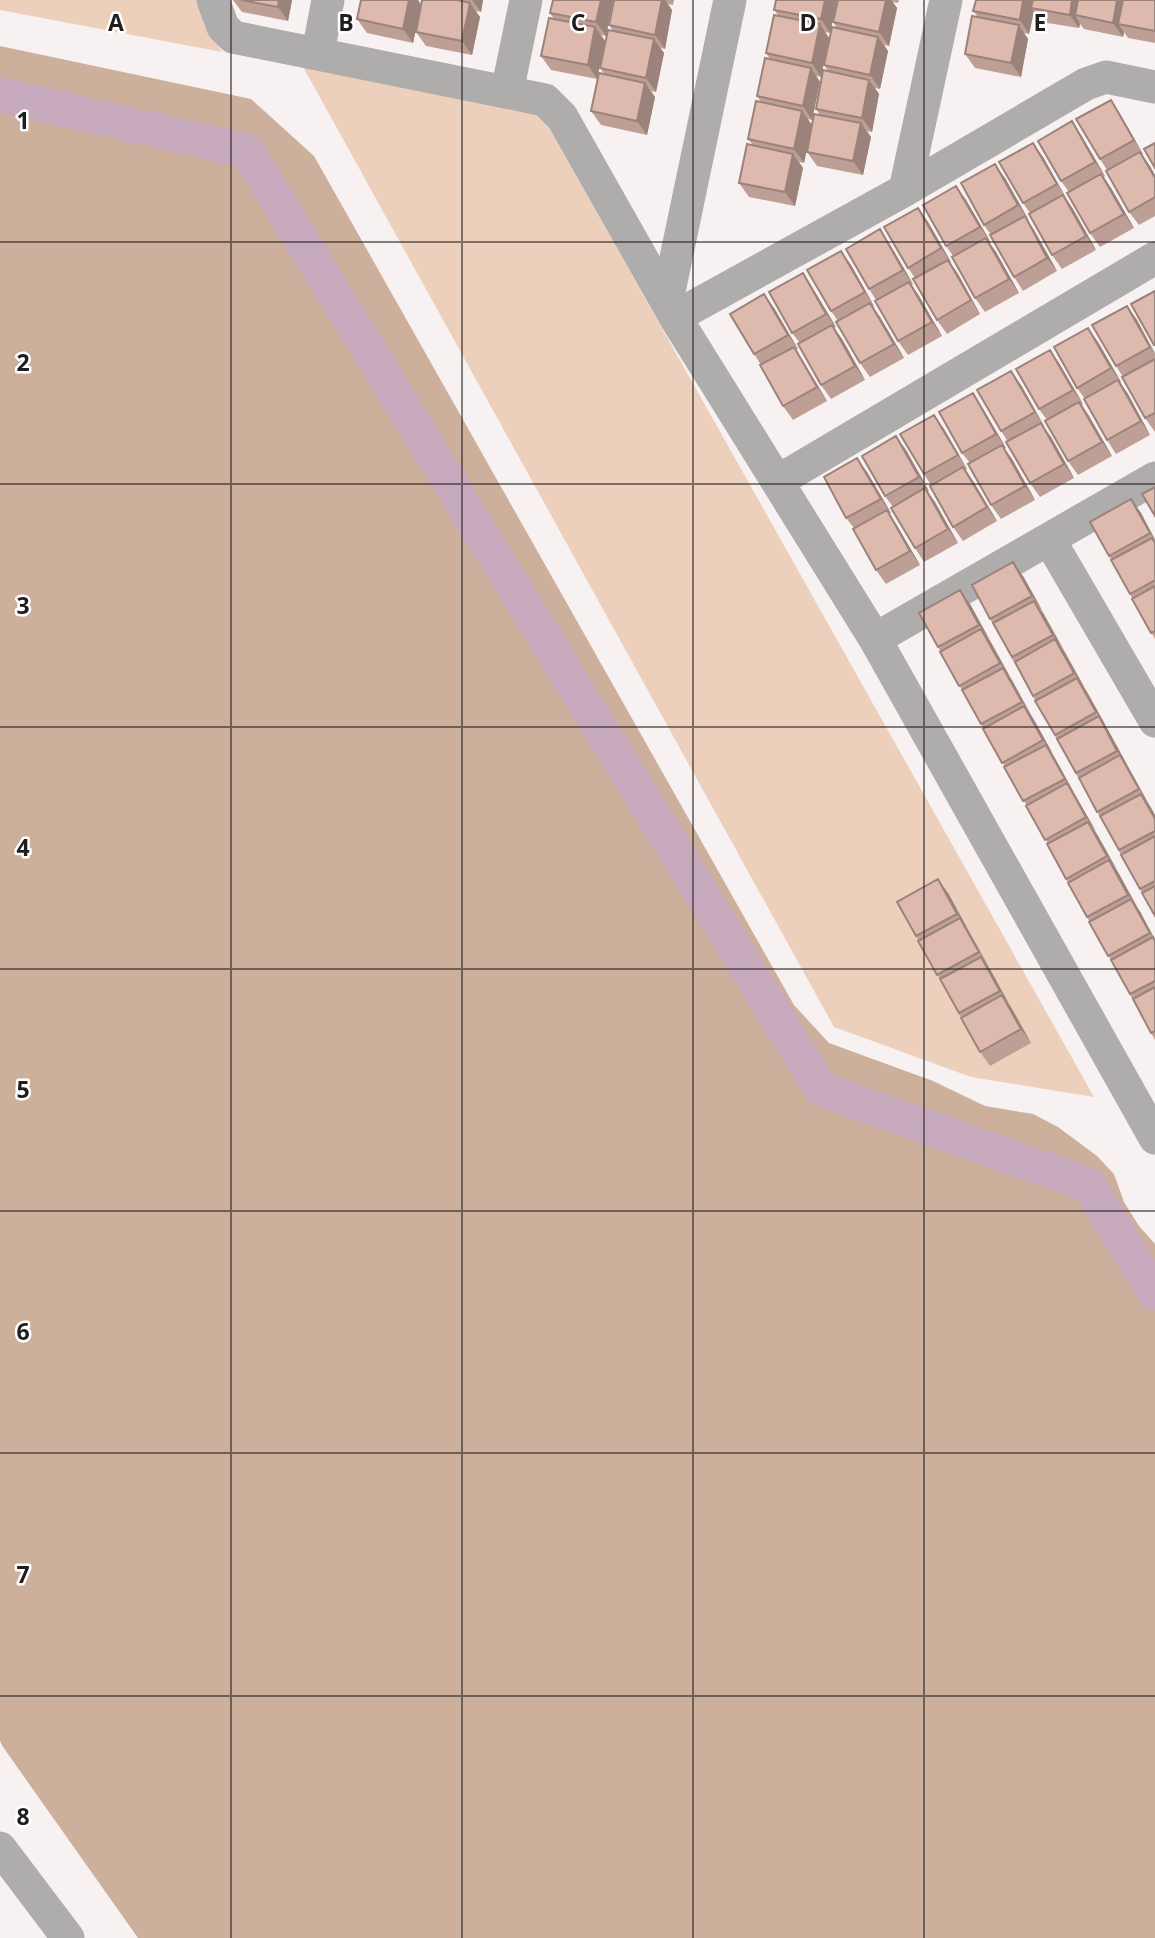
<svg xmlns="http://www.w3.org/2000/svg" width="1155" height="1938" font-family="'Open Sans',sans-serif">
	<rect width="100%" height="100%" fill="#f8f1f1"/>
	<path fill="#ecd0bc" d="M0,0H197L204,24L222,52L0,10Z
		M302,65L541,113L1094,1097L971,1077L834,1027Z"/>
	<path fill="#cdb09b" d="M0,46L251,99L314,156L794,1005L829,1043L933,1081L985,1106L1033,1114L1058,1127L1097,1156L1114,1174L1124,1202L1139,1226L1155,1244V1938H138L3,1747L0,1741Z"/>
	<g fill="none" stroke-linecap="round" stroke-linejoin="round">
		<path stroke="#c8aabf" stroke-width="35" d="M0,95L247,151L821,1089L1089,1185L1155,1293"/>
		<path stroke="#afacac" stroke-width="33" d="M213,0L223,27L233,37L545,100L562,117L675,317L875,639L1155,1138
			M318,53L328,0
			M507,92L526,0
			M905,190L946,0
			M667,301L730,0
			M675,317L905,190L1086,84L1106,77L1155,87
			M778,481L1155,258
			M1049,539L1155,721
			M875,639L1155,478
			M0,1848L68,1938"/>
	</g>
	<path fill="#be9f96" d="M233,0H292L288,21L242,12Z
		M361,0H418L421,5L413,43L367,33L357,19Z
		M422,0H483L481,12L475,11L480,17L472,55L426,46L416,32Z
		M553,0H613L606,36L601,35L605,41L597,79L551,70L541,56L554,19L550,13Z
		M614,0H674L673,5L668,4L672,10L665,49L660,48L664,53L656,92L651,91L655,97L647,135L601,125L591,111L604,74L600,68L613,31L609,25Z
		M837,0L830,33L825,32L829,38L821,77L816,76L820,82L812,120L807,119L812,125L804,163L799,162L803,168L795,206L749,197L739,183L753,145L748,139L761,102L757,96L770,59L766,53L779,16L774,10Z
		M838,0H899L898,3L893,2L897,8L889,46L884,45L888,51L880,89L875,88L879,94L872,132L867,131L871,137L863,175L817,166L807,152L820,115L816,109L828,71L824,65L837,28L833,22Z
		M1155,0V43L1128,38L1124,32L1123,37L1084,29L1080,24L1079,28L1041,22L1034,11L1029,34L1024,33L1028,39L1021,77L975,68L965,54L978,17L973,11Z
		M1111,100L1120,114L1143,154L1142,155L1155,175V216L1139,225L1129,212L1107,170L1100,159Z
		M1081,135L1105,176L1104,177L1111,188L1134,228L1100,247L1090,233L1069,192L1061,181Z
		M1043,157L1066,198L1073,209L1096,250L1062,269L1052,255L1030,213L1023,203Z
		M1005,178L1028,219L1027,220L1034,230L1057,271L1023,291L1014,277L991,235L984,225Z
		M956,186L966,200L990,241H988L996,252L1019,293L985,312L975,298L953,256L946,246Z
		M918,208L928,222L951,262L950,263L958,274L980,314L947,334L937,320L915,278L908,268Z
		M889,243L913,284L912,285L919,296L942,336L908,355L898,341L876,300L869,289Z
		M841,251L851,265L874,306L873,307L880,317L904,358L870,377L860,363L838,321L831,311Z
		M803,273L812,287L836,327L834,328L842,339L865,380L831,399L821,385L800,343L792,333Z
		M764,294L774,308L798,349L796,350L803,361L827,401L793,420L783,406L761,365L754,354Z
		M1127,306L1137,320L1155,353V432L1145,418L1123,377L1116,366Z
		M1098,342L1121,382L1120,383L1128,394L1150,435L1116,454L1107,440L1085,399L1077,388Z
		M1050,350L1059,363L1083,404L1082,405L1089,416L1112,456L1078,475L1068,461L1047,420L1039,409Z
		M1021,385L1044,426L1043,427L1051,437L1074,478L1040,497L1030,483L1008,442L1001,431Z
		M982,407L1006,448H1004L1012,459L1035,500L1001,519L991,505L970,463L962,453Z
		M934,415L944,429L967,469L966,470L973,481L997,521L963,541L953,527L931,485L924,474Z
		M906,450L929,491L927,492L958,543L924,562L915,548L893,507L885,496Z
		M867,472L891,513H889L896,524L920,565L886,584L876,570L854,528L846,518Z
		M1131,499L1141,513L1155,539V639L1109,556Z
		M1023,576L1155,815V916L990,619Z
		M970,604L1155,939V1040L1066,879L1048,844L938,647Z
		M948,893L1031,1043L990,1066L980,1052L916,936Z"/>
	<path fill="#9b827a" d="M279,0H292L288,21L278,7Z
		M409,0H418L421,5L413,43L403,29Z
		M472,0H483L481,12Z
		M601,0H613L606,36L596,22Z
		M662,0H665L672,10L665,49L655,35Z
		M825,0H837L830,33L821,19Z
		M886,0H891L897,8L889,46L879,32Z
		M1023,0H1036L1031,8L1034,11L1029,34L1020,20Z
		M1072,0H1085L1075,15L1080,24L1079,28L1070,15Z
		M1117,0H1130L1118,24L1124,32L1123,37L1113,23Z
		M470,3L480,17L472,55L462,41Z
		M820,24L829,38L821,77L812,63Z
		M1019,25L1028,39L1021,77L1011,63Z
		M595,27L605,41L597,79L588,65Z
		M878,37L888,51L880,89L870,75Z
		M654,39L664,53L656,92L646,78Z
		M811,68L820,82L812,120L803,106Z
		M869,80L879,94L872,132L862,118Z
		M645,83L655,97L647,135L637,121Z
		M1111,100L1120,114L1143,154L1134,140Z
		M802,111L812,125L804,163L794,149Z
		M1072,121L1081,135L1105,176L1095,162Z
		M861,123L871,137L863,175L853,161Z
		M1033,143L1043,157L1066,198L1057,184Z
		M1140,152L1150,166L1155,175V178Z
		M793,154L803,168L795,206L785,192Z
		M995,164L1005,178L1028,219L1018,205Z
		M1101,174L1111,188L1134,228L1124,214Z
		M956,186L966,200L990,241L980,227Z
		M1063,195L1073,209L1096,250L1086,236Z
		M918,208L928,222L951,262L941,248Z
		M1025,216L1034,230L1057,271L1047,258Z
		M880,229L889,243L913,284L903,270Z
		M986,238L996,252L1019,293L1009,279Z
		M841,251L851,265L874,306L865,292Z
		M948,260L958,274L980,314L971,300Z
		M803,273L812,287L836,327L826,314Z
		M909,282L919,296L942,336L932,322Z
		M764,294L774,308L798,349L788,335Z
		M870,303L880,317L904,358L894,344Z
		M1127,306L1137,320L1155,355L1150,347Z
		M832,325L842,339L865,380L855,366Z
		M1088,328L1098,342L1121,382L1111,368Z
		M794,347L803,361L827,401L817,387Z
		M1050,350L1059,363L1083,404L1073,390Z
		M1011,371L1021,385L1044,426L1035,412Z
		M1118,380L1128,394L1150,435L1141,421Z
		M973,393L982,407L1006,448L996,434Z
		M1079,402L1089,416L1112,456L1102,442Z
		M934,415L944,429L967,469L958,455Z
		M1041,423L1051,437L1074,478L1064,464Z
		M896,436L906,450L929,491L919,477Z
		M1002,445L1012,459L1035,500L1025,486Z
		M857,458L867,472L891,513L881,499Z
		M963,467L973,481L997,521L987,507Z
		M925,488L935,502L958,543L948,529Z
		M1131,499L1141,513L1155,541L1150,533Z
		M887,510L896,524L920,565L910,551Z
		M1013,562L1023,576L1042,610L1032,596Z
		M960,590L970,604L989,639L979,625Z
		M1034,601L1044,615L1063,649L1053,635Z
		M981,629L991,643L1010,677L1000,663Z
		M1055,639L1065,653L1084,687L1074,673Z
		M1003,668L1013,682L1031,716L1022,702Z
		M1077,678L1087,692L1106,726L1096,712Z
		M1024,706L1034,720L1053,754L1043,740Z
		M1099,716L1108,730L1127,765L1117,751Z
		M1046,745L1055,759L1074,793L1065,779Z
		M1120,755L1129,769L1148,803L1139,789Z
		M1067,783L1076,797L1096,831L1086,817Z
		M1141,794L1151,808L1155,815V819Z
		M1088,822L1098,836L1117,870L1107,856Z
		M1109,860L1119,874L1138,909L1128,895Z
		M938,879L948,893L967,928L957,914Z
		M1131,899L1141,913L1155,941L1150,933Z
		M960,918L969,932L988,966L979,952Z
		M981,957L991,971L1009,1005L1000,991Z
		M1002,995L1012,1009L1031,1043L1021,1029Z"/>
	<path fill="#ddb9ae" stroke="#9b827a" stroke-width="2" d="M241,0H279L278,7Z
		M361,0H409L403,29L357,19Z
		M422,0H457L470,3L462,41L416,32Z
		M553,0H601L596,22L550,13Z
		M614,0H662L655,35L609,25Z
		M776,0H825L821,19L774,10Z
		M838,0H886L879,32L833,22Z
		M976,0H1023L1020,20L973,11Z
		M1033,0H1072L1070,15L1031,8Z
		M1078,0H1117L1113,23L1075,15Z
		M1123,0H1155V31L1118,24Z
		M774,15L820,24L812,63L766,53Z
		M972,16L1019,25L1011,63L965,54Z
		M549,18L595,27L588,65L541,56Z
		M832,27L878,37L870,75L824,65Z
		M608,30L654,39L646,78L600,68Z
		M765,58L811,68L803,106L757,96Z
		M823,70L869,80L862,118L816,109Z
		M599,73L645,83L637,121L591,111Z
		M1111,100L1134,140L1100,159L1076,119Z
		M756,101L802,111L794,149L748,139Z
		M814,114L861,123L853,161L807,152Z
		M1072,121L1095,162L1061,181L1038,141Z
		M1033,143L1057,184L1023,203L999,162Z
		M1155,143V168L1144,149Z
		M747,144L793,154L785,192L739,183Z
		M1140,152L1155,178V197L1129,212L1106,171Z
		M995,164L1018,205L984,225L961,183Z
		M1101,174L1124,214L1090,233L1067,193Z
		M956,186L980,227L946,246L923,205Z
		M1063,195L1086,236L1052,255L1029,214Z
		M918,208L941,248L908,268L884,227Z
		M1025,216L1047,258L1014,277L990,235Z
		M880,229L903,270L869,289L846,249Z
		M986,238L1009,279L975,298L952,257Z
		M841,251L865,292L831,311L807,270Z
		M948,260L971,300L937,320L913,279Z
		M803,273L826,314L792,333L769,292Z
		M909,282L932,322L898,341L875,301Z
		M1155,291V344L1154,345L1131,304Z
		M764,294L788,335L754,354L730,314Z
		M870,303L894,344L860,363L836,322Z
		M1127,306L1150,347L1116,366L1092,325Z
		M832,325L855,366L821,385L798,344Z
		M1088,328L1111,368L1077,388L1054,347Z
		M794,347L817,387L783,406L760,365Z
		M1050,350L1073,390L1039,409L1016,369Z
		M1155,359V413L1145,418L1122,377Z
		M1011,371L1035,412L1001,431L977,390Z
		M1118,380L1141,421L1107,440L1084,399Z
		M973,393L996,434L962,453L939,412Z
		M1079,402L1102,442L1068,461L1045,421Z
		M934,415L958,455L924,474L900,434Z
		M1041,423L1064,464L1030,483L1006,442Z
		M896,436L919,477L885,496L862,456Z
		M1002,445L1025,486L991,505L968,464Z
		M857,458L881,499L846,518L824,477Z
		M963,467L987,507L953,527L930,486Z
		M1155,487V516L1142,494Z
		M925,488L948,529L915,548L891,508Z
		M1131,499L1150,533L1109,556L1090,522Z
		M887,510L910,551L876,570L853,529Z
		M1152,538L1155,543V580L1130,594L1111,560Z
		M1013,562L1032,596L990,619L972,585Z
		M1155,586V631L1151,633L1132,599Z
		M960,590L979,625L938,647L919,613Z
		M1034,601L1053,635L1012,657L993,623Z
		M981,629L1000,663L959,686L940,652Z
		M1055,639L1074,673L1033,696L1015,662Z
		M1003,668L1022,702L981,724L962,690Z
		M1077,678L1096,712L1055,735L1035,701Z
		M1024,706L1043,740L1002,763L983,729Z
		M1099,716L1117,751L1076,773L1057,739Z
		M1046,745L1065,779L1023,801L1004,767Z
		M1120,755L1139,789L1097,812L1079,778Z
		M1067,783L1086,817L1045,840L1026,806Z
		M1141,794L1155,819V831L1119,850L1100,816Z
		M1088,822L1107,856L1066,879L1047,844Z
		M1155,836V881L1140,889L1121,855Z
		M1109,860L1128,895L1087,917L1068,883Z
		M938,879L957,914L916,936L897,902Z
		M1155,886V916L1142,893Z
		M1131,899L1150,933L1108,956L1089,922Z
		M960,918L979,952L937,975L918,941Z
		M1153,937L1155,942V981L1130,994L1111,960Z
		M981,957L1000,991L959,1013L940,979Z
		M1155,987V1031L1151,1033L1133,999Z
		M1002,995L1021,1029L980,1052L961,1018Z"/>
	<path fill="none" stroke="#201d1d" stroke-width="2" stroke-opacity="0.55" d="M231,0V1938M462,0V1938M693,0V1938M924,0V1938M0,242H1155M0,484H1155M0,727H1155M0,969H1155M0,1211H1155M0,1453H1155M0,1696H1155"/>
	<g font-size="23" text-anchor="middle" font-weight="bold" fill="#201d1d" stroke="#fff" stroke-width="5" stroke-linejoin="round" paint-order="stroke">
		<text x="116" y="31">A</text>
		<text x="346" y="31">B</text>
		<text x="578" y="31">C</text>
		<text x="808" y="31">D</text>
		<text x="1040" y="31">E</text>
		<text x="23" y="129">1</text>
		<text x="23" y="371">2</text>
		<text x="23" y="614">3</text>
		<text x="23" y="856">4</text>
		<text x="23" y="1098">5</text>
		<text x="23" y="1340">6</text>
		<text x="23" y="1583">7</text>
		<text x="23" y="1825">8</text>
	</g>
</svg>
